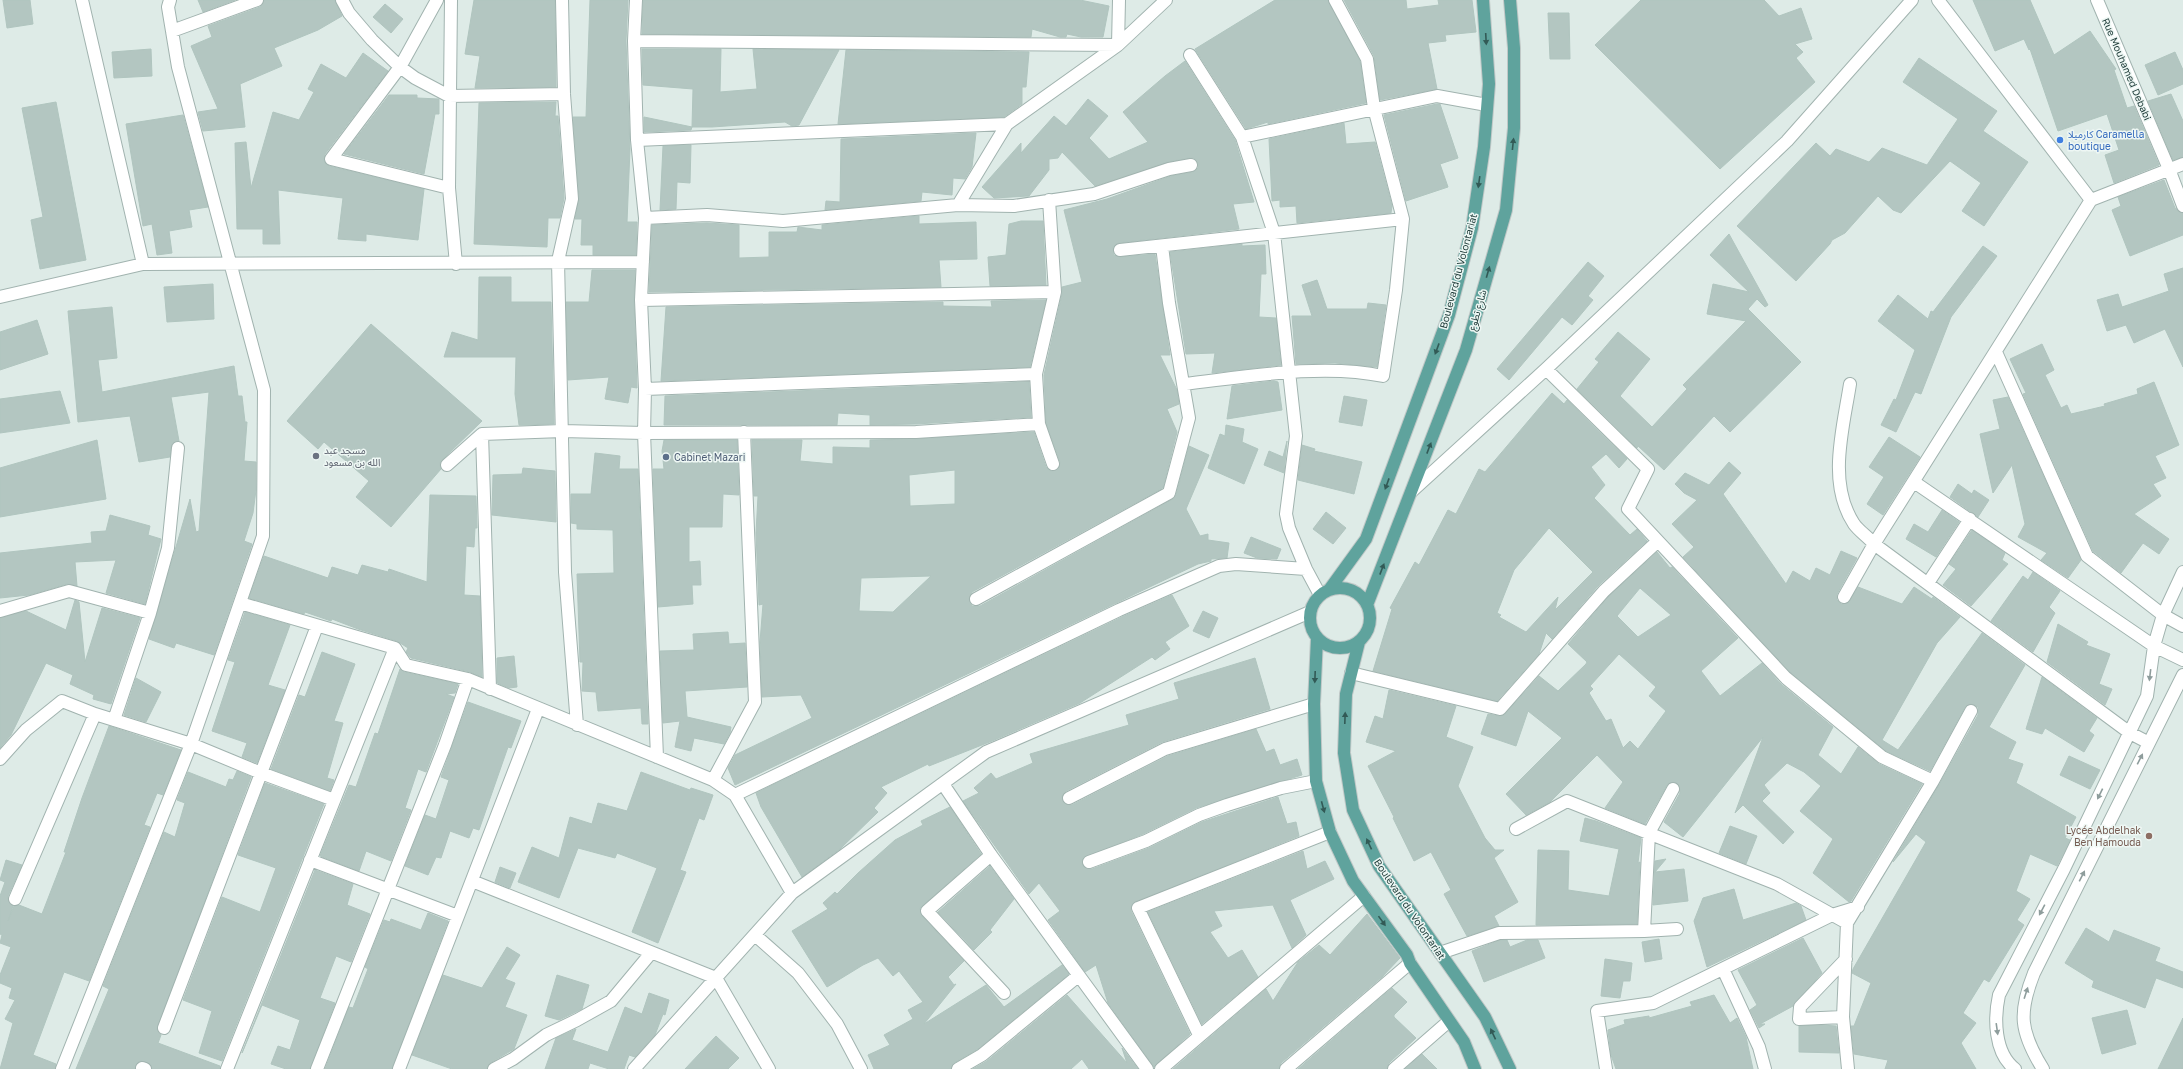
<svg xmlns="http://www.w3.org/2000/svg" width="2183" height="1069" font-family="'Golos Text','Noto Sans Arabic',sans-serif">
	<rect width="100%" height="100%" fill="#deebe7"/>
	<path fill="#b3c6c1" stroke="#b0c5bf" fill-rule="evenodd" d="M3,0H30L33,24L7,28Z
		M198,0H235L203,12Z
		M264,0H335L342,16L318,30L274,48L282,66L240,84L245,127L203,131L198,112L218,109L191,46L212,37L208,26L260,7Z
		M474,0H555L556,87L475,88L480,56L465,54Z
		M590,0H628L626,41L630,149L627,222H637L636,255H593V245H581L582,219H575L579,198L573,117H586Z
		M643,0H1080L1109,6L1103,37H1081L1067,34L1066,37H1060L1032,29L1031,37L642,34Z
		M1275,0H1328L1360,61L1366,103L1268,124V122L1246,129L1195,49Z
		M1344,0H1406L1407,9L1439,5L1438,0H1472L1476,32L1445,35L1446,41L1428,43L1437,89L1380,100L1374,56Z
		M1641,0H1764L1779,16L1801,8L1812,39L1795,44L1803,52L1796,58L1815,82L1720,169L1595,45Z
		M1973,0H2030L2054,55L2090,31L2116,69L2114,70L2127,108L2134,106L2159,165L2114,183L2105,155L2119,150L2107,114L2058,131L2030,49L2029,50L2024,39L1995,51Z
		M385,4L403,19L391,33L373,17Z
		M1548,13H1569L1570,59H1550Z
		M151,49L152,76L114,78L112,52Z
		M642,49H721L720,92L757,89L753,49L839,50L799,125L792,126L785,122L712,127H692L693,89L643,85Z
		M846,50L1029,52L1026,87H1022V104L1004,117L838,124Z
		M2175,52L2183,70V84L2158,95L2145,65Z
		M363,53L388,71L325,154L324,161L329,166L424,189L418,240L366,234V241L338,239L343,198L278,190L280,244H263V229H237L235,143L246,142L251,188L273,112L299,120L314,92L308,89L321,64L346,78Z
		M1919,58L1997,111L1983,131L2028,162L1984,226L1962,211L1981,183L1950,161L1901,213L1893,210L1878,196L1845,233L1832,240L1830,244L1796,281L1737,226L1816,143L1830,156L1836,149L1869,162L1882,148L1927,165L1958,119L1903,82Z
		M1185,61L1235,140L1254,202L1233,204L1239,229L1119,243L1113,247L1114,255L1120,257L1155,254L1170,355H1160L1177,390L1179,404L1167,409L1177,432L1163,488L972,592L969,599L972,606H980L1173,499L1176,495L1189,446L1209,455L1186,509L1200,536L1208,534V540L1229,543L1227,558L1211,559V561L1198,564L1116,603L735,785L728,768L735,755L812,718L801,695L762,697L760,642L763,604L759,605L756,533L758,496H754L752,440H802L800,461L833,464V447L870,448V440L916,439L1034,432L1046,467L1051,471L1058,469L1060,462L1046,423L1044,375L1062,294V287L1082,282L1064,210L1107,199L1171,176L1193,172L1198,168V163L1194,158H1190L1168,162L1095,186L1062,152L1058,158L1049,159V170L1029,196L994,198L982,187L1021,143V153L1054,116L1066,126L1088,99L1108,116L1089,138L1109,159L1148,142L1123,112L1165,76ZM955,470V504L910,506L909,475ZM931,576L893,612L859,611L861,578Z
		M2171,94L2183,121V157L2173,160L2148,101Z
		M389,95H417V98L439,99V114H435L424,174L344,154Z
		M56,102L86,260L40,269L31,220L43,217L22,108Z
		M556,102L555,116H558L564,198L560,218H548L547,247L474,244L479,103Z
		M1437,104H1440L1458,158L1440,164L1448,187L1406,201L1384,115Z
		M183,115L208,207L189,210L192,227L169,231L172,253L157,255L152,224L143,226L126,124Z
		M644,117L692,127L691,130L644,132Z
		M1344,123L1346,144L1375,142L1392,206L1391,213L1297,223L1296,206L1280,207V200L1272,201L1269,139Z
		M976,133L972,167L965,179L953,178L952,195L922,192L921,201L825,210L826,201L840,202L841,139Z
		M691,145L690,183L677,182L676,209L660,210L663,146Z
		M2164,180L2175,208L2183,213V235L2130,256L2112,210L2121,206L2118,197Z
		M919,216V224L976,222L977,259L939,260L941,287L649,292L652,225L707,223L739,225V258L769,257V232H797L798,227L822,230V225Z
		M1021,221H1043L1046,285L990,286L988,257L1006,255L1009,224Z
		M1729,234L1768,305L1765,307L1757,299L1748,309L1801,362L1730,432L1714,416L1664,470L1638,446L1637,448L1577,389L1599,362L1595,359L1618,332L1650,359L1620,396L1652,427L1687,389L1683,385L1746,321L1707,314L1713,284L1749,292L1710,255Z
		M1242,244V246L1265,245L1266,274H1261L1259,317L1276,318L1281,365L1212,373L1215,353L1186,354L1170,252Z
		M1983,246L1997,256L1951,317L1921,394L1915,392L1896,432L1881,425L1894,399L1896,400L1915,350L1878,321L1898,295L1928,319L1931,311L1933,312Z
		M1588,262L1604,276L1588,296L1593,300L1572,325L1562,317L1509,380L1497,369Z
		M2183,268V367L2165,329L2134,343L2126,325L2107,331L2097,300L2118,294L2122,307L2169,291L2164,274Z
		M592,270H635L634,300L637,388L631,387L628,403L605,399L609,377L568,380L566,302H589Z
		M479,277H511V302H551L554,424L519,425L515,394L516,357H444L452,332L478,340Z
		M1317,280L1327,309H1367L1368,303L1386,305L1377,367L1335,363L1296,364L1292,316H1312L1302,285Z
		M213,284L214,319L167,322L164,287Z
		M1046,300L1030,367L661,381L666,307L943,302V306L992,307L991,301Z
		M112,307L117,358L98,360L102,392L234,366L238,396H242L245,422H247L244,461L256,462V490L253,513L244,541L252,544L214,655L176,643L174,648L149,639L190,499L196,532L199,531L209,392L171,397L179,441L172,444L170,457L139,462L130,416L78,422L68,311Z
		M37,320L48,354L0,370V332Z
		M371,324L482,421L442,460L440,463L441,469L391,527L356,497L369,481L324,442L318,449L287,421Z
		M2042,344L2054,370L2045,375L2061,408L2067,405L2071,414L2105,406L2104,404L2138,394L2137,389L2154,382L2179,445L2155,456L2166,478L2153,484L2161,496L2134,514L2169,539L2159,554L2143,543L2121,573L2093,551L2023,394L2026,393L2010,359Z
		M1274,381L1278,382L1282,410L1227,419L1232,386Z
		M1029,382L1031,417L916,424L870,425V415L838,413L837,425H664L665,396Z
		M60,391L70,423L0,433V399Z
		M1552,393L1564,404L1567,400L1627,459L1619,468L1606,454L1591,467L1605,485L1594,498L1630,535L1637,529L1647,541L1598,586L1552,639L1546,633L1539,654L1497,701L1373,671L1392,609L1390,608L1415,562L1419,565L1448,510L1456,514L1479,469L1485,472ZM1549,528L1593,572L1555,610L1558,597L1526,632L1499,617L1501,615L1497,613L1514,570Z
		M1344,396L1367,400L1362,426L1339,422Z
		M2008,397L2081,560L2068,578L2041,560L2047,553L2018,537L2025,524L2012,465L1993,493L1980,434L2000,429L1993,400Z
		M1226,425L1244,429L1242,442L1258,449L1244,484L1208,468L1220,434L1225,436Z
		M1889,437L1920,457L1883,515L1867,504L1884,477L1869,467Z
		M97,440L106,499L0,517V468Z
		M664,440H737L739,495L723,494L722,527H689V562L700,561L701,585H692L693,604L658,607L653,469H664L662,451Z
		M1287,441L1284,473L1264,465L1269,451L1283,457Z
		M1302,445L1315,449L1314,451L1362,462L1354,494L1298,480Z
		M595,453L620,456L619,469H638L648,724H642L641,708L598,711L596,692L582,691L583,662H580L577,574L614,573L613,530L577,529V524L571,523V494H591Z
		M1729,462L1741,473L1723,494L1786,584L1793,571L1810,581L1816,568L1830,575L1841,551L1857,558L1837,594V600L1841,604L1848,603L1858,587L1902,604L1914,587L1932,599L1933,597L1960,617L1937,643L1882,740L1898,750L1982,633L2025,665L1989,727L2016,742L2008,759L2023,764L2016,783L2076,817L2065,838L2070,840L2057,866L2030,854L2016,891L2030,899L2017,920L2024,925L1989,982L1984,979L1963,1013L1976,1023L1961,1043L1976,1069H1885L1888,1060L1854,1054L1851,1026H1854L1871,983L1852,973L1853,969L1926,842L1916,834L1893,862L1939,785L1978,715V707L1971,704L1965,707L1930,771L1886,751L1791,673L1683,557L1694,547L1672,524L1697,500L1684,493L1675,484L1685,473L1709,485Z
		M523,468L555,471L556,522L492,515L493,475L522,474Z
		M1958,484L1972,494L1974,490L1989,500L1978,517L1950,497Z
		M430,495L476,496L477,528H475L474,547L466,546L464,595L480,596L482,677L470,672L411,658L406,652L408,648L397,641L358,629L332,619L331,621L305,612L304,614L249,598L264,556L328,578L332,567L358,575L362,565L388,572L389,569L427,582Z
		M1942,510L1959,522L1936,557L1906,539L1914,524L1928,532Z
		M1326,512L1346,528L1333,544L1313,529Z
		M110,515L150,526L148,535L161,539L145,604L106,593L116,560L75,562L77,586L67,584L29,595L0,598V553L92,543L91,532L106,531Z
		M1972,530L2005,553L2002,560L2008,564L1971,606L1943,585L1956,569L1949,564Z
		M1251,537L1281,549L1277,559L1257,558L1244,553Z
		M1657,552L1670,568L1672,567L1738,638L1701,671L1720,696L1762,663L1781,684L1833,727L1818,755L1841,774L1858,747L1879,764L1922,784L1851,901L1849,902L1813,873L1833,839L1800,811L1821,786L1804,772L1787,763L1764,785L1770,793L1762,801L1794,832L1783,844L1743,805L1735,813L1763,737L1683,837L1664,822L1680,793L1679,785L1673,782L1667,785L1645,824L1605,808L1623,782L1597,755L1550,802L1526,815L1506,794L1562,738L1528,711L1516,746L1481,734L1488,714L1499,716L1505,714L1539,676L1558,691L1586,664L1587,662L1568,644L1609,596ZM1640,588L1671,615L1638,637L1617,616ZM1619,654L1656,687L1649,696L1666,711L1638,749L1630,741L1623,748L1611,719L1606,721L1589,693L1593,689L1590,686Z
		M2033,572L2060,591L2049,607L2055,613L2033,652L1991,621L2023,576L2028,580Z
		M1172,595L1189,626L1165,642L1170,649L1155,660L1152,657L1080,703L992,741L929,766L928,764L881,787L887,793L874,808L878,812L840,849L802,877L761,807L756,793L1122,617Z
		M75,600L79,602L85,662L102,608L140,618L111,704L93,699L94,695L70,684L73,675L46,663L11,735L0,748V618L26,611L66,630Z
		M1203,611L1218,618L1209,638L1193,631Z
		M245,612L290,625L268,685L285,690L257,763L242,757L247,743L212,731L235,662L228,660Z
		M2058,624L2088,642L2086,645L2110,654L2099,684L2112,689L2105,705L2047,662Z
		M728,632L729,644L745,643L747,687L685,691L687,717L731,727L730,733L724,744L694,738L691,751L675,747L680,721L663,723L660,651L694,650L693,634Z
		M322,652L355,664L334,721L343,723L327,778L334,780L330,791L271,769L299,695L305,697Z
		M514,656L517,687L509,688L497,683V658Z
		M1255,658L1270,709L1162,742L1066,791L1062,797L1065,804L1072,805L1168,756L1256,729L1266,752L1274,749L1280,765L1297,759L1302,775L1196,808L1143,834L1083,858L1082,861L1084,867L1092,869L1149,848L1202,822L1278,797L1287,824L1296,822L1299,836L1132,904L1131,911L1190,1034L1154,1067L1108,1003L1096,965L1085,972L1048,920L1060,911L1039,883L1029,894L963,801L979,793L974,788L991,773L996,779L1033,763L1030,754L1129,725L1126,715L1179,699L1174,683Z
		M400,669L404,672L458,684L455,693L446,694L454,697L426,772L418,769L405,808L411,810L391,861L366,851L359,871L320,856L349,785L356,787L375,733L378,734Z
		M2042,677L2097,718L2089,731L2094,735L2084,752L2045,728L2042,734L2026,729Z
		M136,678L161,692L146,722L124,715Z
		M1389,690L1456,706L1446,737L1473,747L1458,786L1485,838L1495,850H1504L1494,858L1518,902L1494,916L1499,926L1467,936L1444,894L1451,890L1431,852L1414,861L1393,818L1394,817L1368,766L1396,751L1366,742L1375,716L1383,719Z
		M468,702L521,721L511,748L508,747L479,830L473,828L469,838L450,831L441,858L436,857L428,875L405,866L425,815L436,819L449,780L441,777Z
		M109,726L181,750L163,795L157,793L144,825L150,827L89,981L64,972L33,1055L56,1064L55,1069H0L13,1023L5,1019L15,1000L9,998L12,988L0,983V975L11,947L0,943L2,935L0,934V896L5,882L0,880L6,860L22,865L8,896L9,903L13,906L8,921L14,906L19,905L42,914L66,852H64L82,798Z
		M2069,756L2100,770L2090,789L2060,775Z
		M237,771L251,777L157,1029L161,1035L158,1043L220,1066V1069H152L150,1064L141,1061L137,1063L135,1069H76L109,989L103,986L164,832L175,837L185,803L177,800L188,772L226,787L229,779L233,780Z
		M641,772L690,790L691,788L713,795L704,820L699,818L680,870L686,872L658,943L632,932L657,868L617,853L615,858L578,848L559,898L518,882L532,847L559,858L570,817L592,824L598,803L627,811Z
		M265,783L324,804L222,1061L199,1053L212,1011L183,1000L222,897L260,912L276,868L238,855Z
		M950,807L981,854L920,908L922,916L964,961L948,977L954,985L956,984L924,1024L986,985L1004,1007L1062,965L1069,974L978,1049L954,1063L951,1069H874L868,1055L890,1045L884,1035L913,1019L908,1010L923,1002L899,971L893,976L878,958L863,965L827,987L792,931L828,909L823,903L835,892L837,894L858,873L895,840L923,825L921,821Z
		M1585,818L1596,821L1641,838L1638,863L1640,862L1637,924L1536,925L1538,850L1569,851L1568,890L1609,896L1619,849L1580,841Z
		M1730,826L1757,836L1746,864L1719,853Z
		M1303,851L1307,869L1325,861L1334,879L1290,900L1306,935L1292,948L1273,905L1214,911L1222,926L1210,932L1228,958L1242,950L1258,977L1202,1024L1148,912Z
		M1666,859L1655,872L1684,869L1688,901L1653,905L1655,861Z
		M990,866L1014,899L990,930L992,932L974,950L938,912Z
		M500,867L516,873L510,888L495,882Z
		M315,870L353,884L347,905L370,914L351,962L336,956L320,998L335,1003L310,1069H286L271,1064L278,1046L290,1050L300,1020L262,1005L242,1053Z
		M1734,889L1743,920L1796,903L1801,906L1806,920L1707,967L1694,921L1703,898Z
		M428,913L448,921L392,1069H325L349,1007L353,1008L368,969L365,967L384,920L390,922L391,919L421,930Z
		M1367,914L1400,958L1382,977L1281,1063L1279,1069H1173L1266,989L1273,1001L1298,962L1319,945L1330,955Z
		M2086,928L2109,942L2114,930L2160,948L2155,961L2183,972V988L2156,978L2145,1008L2092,987L2094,981L2065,963Z
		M1803,938L1822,973L1793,1006L1760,1024H1765L1759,1028L1750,1010L1757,1005L1738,970Z
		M1659,939L1662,959L1645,962L1642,942Z
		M1500,940H1507L1510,947L1527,940H1538L1545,958L1484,982L1472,951Z
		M507,947L520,955L505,979L515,983L505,1007L527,1015L514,1049L490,1063L487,1069H452L412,1055L443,975L482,988Z
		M1605,959L1632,963L1630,981H1623L1620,998L1601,996Z
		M557,975L589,985L582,1009L559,1020L545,1016Z
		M1392,988L1407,1002L1394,1015V1017L1416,1038L1389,1063L1387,1069H1298Z
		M649,993L669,1000L665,1015L663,1014L655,1035L635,1057L629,1055L624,1069H609L590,1063L588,1069H545L556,1038L576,1029L572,1040L608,1052L625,1007L642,1014Z
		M1067,995L1127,1063L1122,1048L1138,1069H1089L1082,1059L1071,1069H973L987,1061Z
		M1714,995L1730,1023L1737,1018L1746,1037L1753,1069H1616L1611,1055L1608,1030L1625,1024L1624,1020L1649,1016V1018L1692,1006L1690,1002Z
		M2127,1010L2136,1044L2102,1054L2092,1018Z
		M2183,1018V1069H2158Z
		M1822,1025L1836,1026L1839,1053L1799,1052V1026Z
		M716,1036L739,1058L728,1069H685Z
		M1422,1054L1437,1069H1405Z"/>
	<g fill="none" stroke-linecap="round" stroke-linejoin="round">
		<defs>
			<path id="minor" d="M82,0L143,264
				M342,0L349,13L372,40L400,67L415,78L449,96L564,94
				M437,0L400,67L331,159L449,188
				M451,0L449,188L456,264
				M562,0L564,94L572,199L558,261L565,572L577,725
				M636,0L634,41L637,140L645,218L641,300L645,389L644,433L657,757
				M1938,0L2091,200
				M2097,0L2169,169L2183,206
				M172,31L257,0
				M634,41L1118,45L1119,0
				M1190,55L1242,137L1274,233L1296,436L1286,514L1289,528L1306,569L1320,595
				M1242,137L1437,96L1487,105
				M637,140L1007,124
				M1049,200L1055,292L1036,374L1039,424L1053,464
				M958,205L1007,124L1118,45L1166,0
				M645,218L707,215L783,221L958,205L1014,206L1094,194L1169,169L1191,165
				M1120,250L1403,219
				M0,297L143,264L643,262
				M641,300L1055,292
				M1996,352L2087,556L2163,615L2183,626
				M1546,369L1648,469L1628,509L1786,678L1882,757L1933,781
				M1184,384C1245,377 1322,363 1383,376L1396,290L1403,219L1374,108L1367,59L1335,0
				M1850,384C1843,429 1827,483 1854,524C1859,531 1868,537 1874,544L2130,733L2149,743
				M645,389L1036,374
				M482,434L490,689
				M447,465L482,434L562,431L644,433L916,432L1039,424
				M1914,482L2154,646L2183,660
				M1412,491L1546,369L1787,141L1912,0
				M1928,583L1970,519
				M1844,597L1874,544L2091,200L2183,164
				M976,599L1169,493L1189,418L1169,303L1162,246
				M240,603L395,648L406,665L468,679L713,780L735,795L792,893
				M0,611L69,591L150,613
				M1351,673L1500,709L1604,591L1658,541
				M95,714L191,744L261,773L334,800
				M114,720L150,613L168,548L178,448
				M0,759L26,730L62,701L95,714L15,899
				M713,780L755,702L744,432
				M943,784L991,855L1147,1069
				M735,795L1119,610L1219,566L1236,564L1306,569
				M1069,798L1165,749L1314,704
				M1516,829L1567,801L1777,884L1847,923
				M991,855L927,911L1004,993
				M310,860L458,916
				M1089,862L1146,841L1199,815L1227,805L1281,788L1316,781
				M472,881L716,978L769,1069
				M1644,931L1649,833L1673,789
				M755,935L798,973L837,1024L861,1069
				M1440,953L1499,933L1644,931L1677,929
				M1846,959L1800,1007L1799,1019L1843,1017L1847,923L1933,781L1971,711
				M1723,969L1759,1047L1765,1069
				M1843,1017L1848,1069
				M164,1028L317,626
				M1199,1035L1138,908L1330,832
				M142,1068L145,1069
				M62,1069L191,744L263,536L264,390L178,67L168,7L170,0
				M227,1069L395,648
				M317,1069L445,745L468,679
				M399,1069L538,709
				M494,1069L513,1059L546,1035L577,1020L611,1001L651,953
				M634,1069L792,893L986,752L1310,612
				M958,1069L982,1055L1078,976
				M1161,1069L1364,896
				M1286,1069L1410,963
				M1394,1069L1449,1021
				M1606,1069L1597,1011L1653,1003L1832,915L1858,907
				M2015,1069C1994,1053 1994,1018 1999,995L2064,869L2147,696L2154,646L2163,615L2183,572
				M2043,1069C2020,1032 2018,1013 2034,973L2183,675"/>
			<path id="major" d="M1310 618a30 30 0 1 1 60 0a30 30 0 1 1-60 0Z
				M1329,590L1366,539L1449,315L1472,228L1484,147L1489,84L1483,0
				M1367,605L1466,350L1506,210L1514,128V48L1510,0
				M1317,638L1314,704L1316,781L1330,832L1353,881L1407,955L1410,963L1464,1042L1475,1069
				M1359,642L1346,694L1344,753L1353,810L1379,866L1485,1017L1510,1069"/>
		</defs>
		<use href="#minor" stroke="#a1b3af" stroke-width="14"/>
		<use href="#major" stroke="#c0c8c7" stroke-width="14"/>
		<use href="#minor" stroke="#fff" stroke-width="12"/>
		<use href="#major" stroke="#5fa39d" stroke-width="12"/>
	</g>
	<defs><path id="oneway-solid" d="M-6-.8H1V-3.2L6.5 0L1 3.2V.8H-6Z"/></defs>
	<g fill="#325a56">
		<use href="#oneway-solid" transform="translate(1486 39) rotate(87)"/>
		<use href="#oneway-solid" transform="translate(1513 144) rotate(-84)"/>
		<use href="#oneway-solid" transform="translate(1479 182) rotate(98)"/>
		<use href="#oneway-solid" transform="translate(1488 272) rotate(-74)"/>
		<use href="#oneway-solid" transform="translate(1437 349) rotate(110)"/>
		<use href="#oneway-solid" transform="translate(1429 448) rotate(-69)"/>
		<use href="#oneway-solid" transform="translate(1387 484) rotate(110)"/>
		<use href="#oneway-solid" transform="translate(1382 569) rotate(-69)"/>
		<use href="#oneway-solid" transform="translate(1315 677) rotate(92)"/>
		<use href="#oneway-solid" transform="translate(1345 718) rotate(-88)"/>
		<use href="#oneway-solid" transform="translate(1323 807) rotate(75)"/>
		<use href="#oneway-solid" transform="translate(1369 844) rotate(-115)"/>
		<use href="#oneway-solid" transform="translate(1382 921) rotate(54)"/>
		<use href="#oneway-solid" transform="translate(1493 1034) rotate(-115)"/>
	</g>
	<g fill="#8e9d9c">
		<use href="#oneway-solid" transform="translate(2150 675) rotate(97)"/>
		<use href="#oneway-solid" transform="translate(2140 759) rotate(-63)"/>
		<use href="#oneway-solid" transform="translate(2100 794) rotate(116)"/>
		<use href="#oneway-solid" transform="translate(2082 876) rotate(-63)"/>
		<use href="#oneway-solid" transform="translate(2042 910) rotate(118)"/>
		<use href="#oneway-solid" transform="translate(2026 993) rotate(-72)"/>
		<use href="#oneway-solid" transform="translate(1997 1029) rotate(82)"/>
	</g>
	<circle fill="#3f7fe0" stroke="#eef7f4" stroke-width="1.5" cx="2060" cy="140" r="4"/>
	<circle fill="#6b7280" stroke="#eef7f4" stroke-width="1.5" cx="316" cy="456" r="4"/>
	<circle fill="#5c6f8a" stroke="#eef7f4" stroke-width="1.5" cx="666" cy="457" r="4"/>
	<circle fill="#8d6e63" stroke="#eef7f4" stroke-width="1.5" cx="2149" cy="836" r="4"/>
	<g text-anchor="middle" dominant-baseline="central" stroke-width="3" stroke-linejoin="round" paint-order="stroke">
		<g font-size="10" fill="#1e3b38" stroke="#eef7f4">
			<text transform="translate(2127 69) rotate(67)">Rue Mouhamed Debabi</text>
			<text transform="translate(1458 271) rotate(-75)">Boulevard du Volontariat</text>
			<text transform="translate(1477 310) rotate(-74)">شارع تطوع</text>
			<text transform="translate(1410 909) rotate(56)">Boulevard du Volontariat</text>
		</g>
		<g font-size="10" fill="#366cbe" stroke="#eef7f4" text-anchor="start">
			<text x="2068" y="134">كارميلا Caramella<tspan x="2068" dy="12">boutique</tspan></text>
		</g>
		<g font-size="10" fill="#5b616d" stroke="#eef7f4" text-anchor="start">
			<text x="324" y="450">مسجد عبد<tspan x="324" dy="12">الله بن مسعود</tspan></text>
		</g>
		<g font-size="10" fill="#4e5e75" stroke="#eef7f4" text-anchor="start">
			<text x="674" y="457">Cabinet Mazari</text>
		</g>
		<g font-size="10" fill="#785e54" stroke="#eef7f4" text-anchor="end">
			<text x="2141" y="830">Lycée Abdelhak<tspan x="2141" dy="12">Ben Hamouda</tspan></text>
		</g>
	</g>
</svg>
